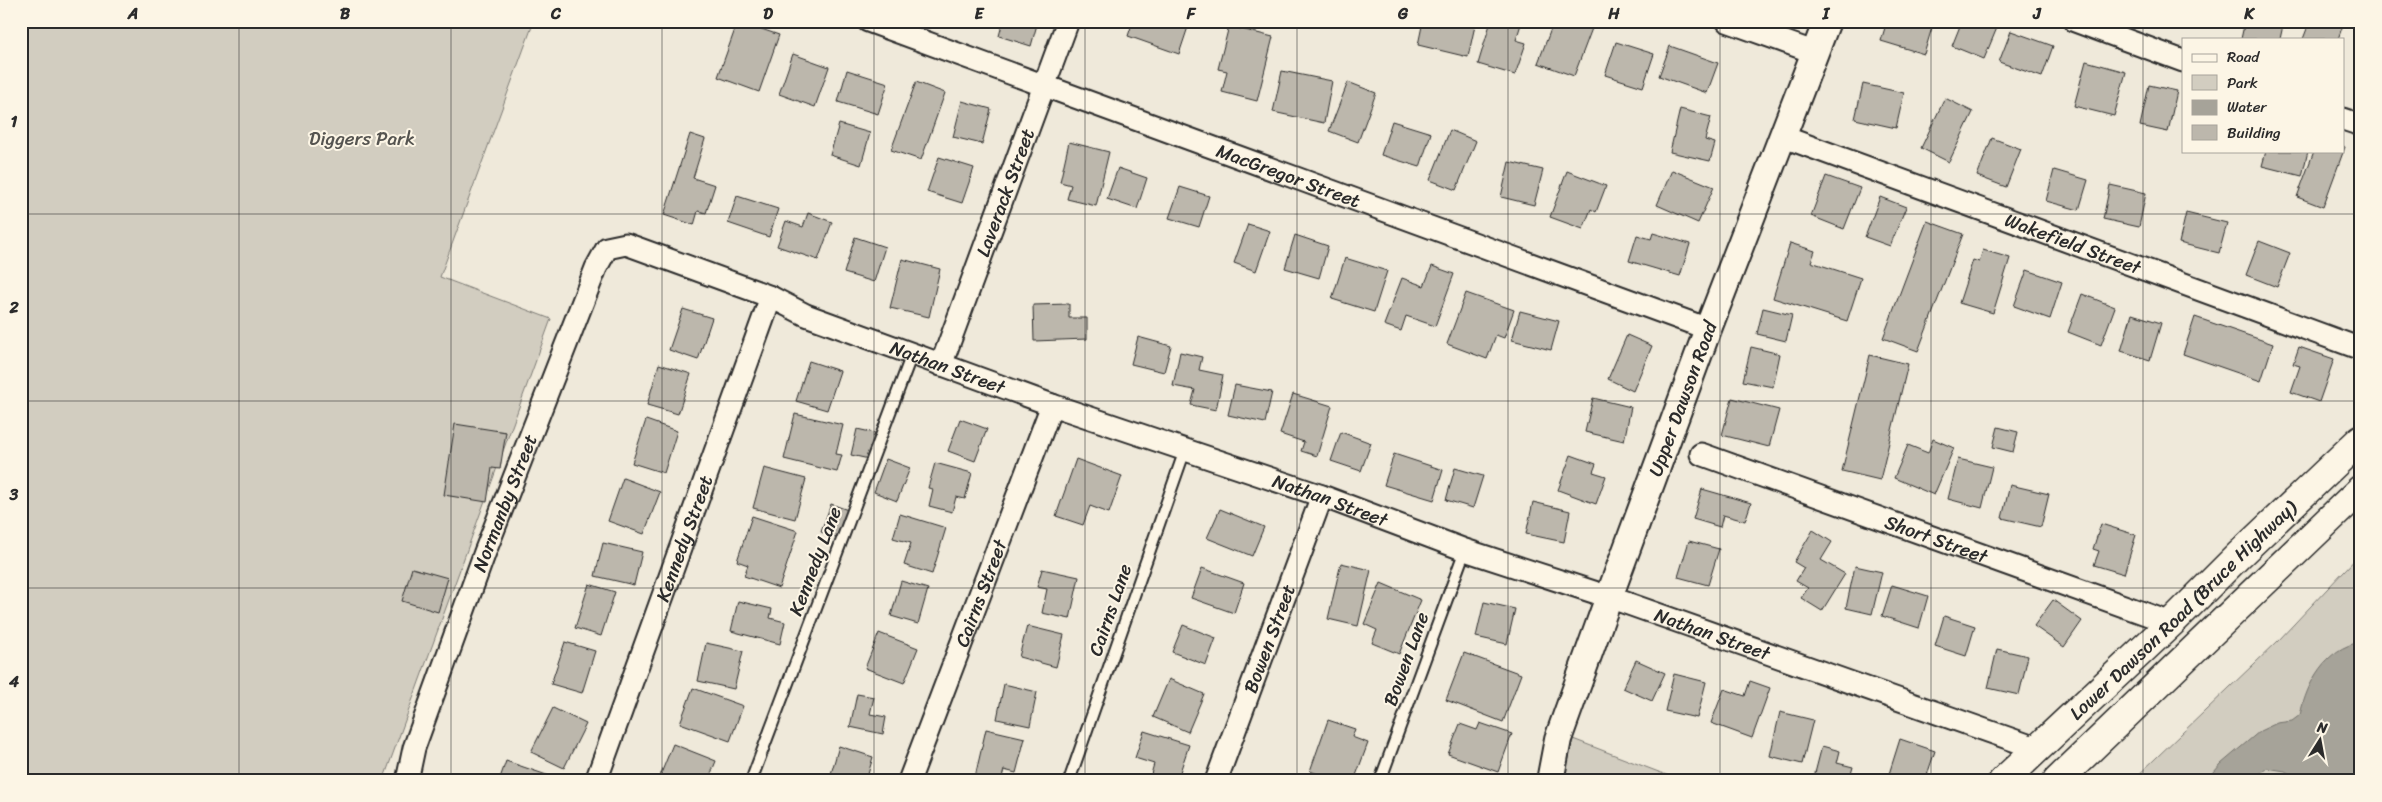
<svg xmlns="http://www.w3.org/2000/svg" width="2382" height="802" font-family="Sriracha,sans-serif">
	<rect width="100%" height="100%" fill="#efe9da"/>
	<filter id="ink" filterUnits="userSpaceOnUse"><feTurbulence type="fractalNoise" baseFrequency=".02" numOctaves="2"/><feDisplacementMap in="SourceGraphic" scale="10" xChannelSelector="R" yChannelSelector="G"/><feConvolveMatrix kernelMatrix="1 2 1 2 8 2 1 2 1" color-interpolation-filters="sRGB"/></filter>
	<g filter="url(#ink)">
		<path fill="#d2cdc0" stroke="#7e7c76" d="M21,21H534L440,277L551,319L383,781H21Z
			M2361,553V781H2132L2278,641Z
			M1573,739L1682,781H1564Z"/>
		<path fill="#a6a399" stroke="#75736d" d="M2361,642V781H2303L2285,771L2267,768L2251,781H2206L2221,764L2260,731L2277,723L2292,721L2300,715C2307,683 2325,648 2361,642Z"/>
		<path fill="#bcb7ac" stroke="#2b2b2b" d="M738,21L779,35L759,92L718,77Z
			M1003,21H1038L1031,46L999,36Z
			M1133,21H1190L1179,54L1128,36Z
			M1423,21H1476L1468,57L1418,45Z
			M1491,21H1522L1516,40L1526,43L1515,75L1478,64Z
			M1554,21H1589L1594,23L1574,76L1538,63Z
			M1887,21H1934L1924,54L1881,41Z
			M1962,21H1994L1999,23L1984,59L1952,46Z
			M2245,21H2284L2280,39H2241Z
			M2310,21H2343L2344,22L2338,39H2303Z
			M1229,26L1273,37L1257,101L1222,92L1227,71L1218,69Z
			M2011,31L2053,46L2042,77L1999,62Z
			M1616,42L1654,54L1643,87L1605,75Z
			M1670,46L1718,63L1707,93L1659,76Z
			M793,54L829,67L815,107L779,94Z
			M2086,61L2126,72L2114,116L2074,106Z
			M847,70L888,83L878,114L838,102Z
			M1282,71L1332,81L1324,123L1273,112Z
			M916,82L945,93L921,160L891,150Z
			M1348,82L1376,93L1358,142L1329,131Z
			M1863,84L1904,93L1896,128L1855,119Z
			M2149,85L2177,91L2168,132L2140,126Z
			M1945,98L1973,112L1949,162L1921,148Z
			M962,101L991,109L982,144L953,137Z
			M1680,109L1711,117L1705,140L1715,143L1710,161L1670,152Z
			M1392,121L1431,133L1420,167L1381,155Z
			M839,124L870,133L861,165L830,155Z
			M1450,130L1476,141L1456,190L1430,180Z
			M690,134L705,139L693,178L715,185L706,213L698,211L694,225L664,215Z
			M1992,138L2021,149L2006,187L1977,176Z
			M1069,142L1109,152L1096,206L1067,199L1071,185L1060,182Z
			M2343,146L2345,147L2323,207L2297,197L2314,151H2343Z
			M2266,151H2308L2302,176L2262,166Z
			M939,157L974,168L962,203L927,192Z
			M1509,162L1543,170L1534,205L1501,197Z
			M1118,168L1147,178L1137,209L1107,199Z
			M1672,170L1714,187L1698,223L1657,205Z
			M2054,170L2088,180L2079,210L2046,201Z
			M1567,171L1606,186L1596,212L1591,209L1583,229L1550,217Z
			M1826,176L1860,188L1844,229L1811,216Z
			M2110,185L2146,193L2139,227L2103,219Z
			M1180,187L1209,196L1199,227L1169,218Z
			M737,196L778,209L769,237L728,223Z
			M1880,197L1906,207L1890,246L1865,237Z
			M808,213L832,222L818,260L777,246L786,221L803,227Z
			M2186,213L2227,223L2219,253L2179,243Z
			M1927,221L1963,234L1918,351L1883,338Z
			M1248,224L1270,231L1256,271L1234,263Z
			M1653,233L1690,244L1680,276L1629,261L1637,235L1651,239Z
			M1295,235L1328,246L1319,278L1285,268Z
			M855,237L885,247L874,282L844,273Z
			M2259,241L2290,253L2277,287L2246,275Z
			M1790,243L1815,251L1811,262L1861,278L1847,321L1773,298Z
			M1983,250L2010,258L1993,313L1959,303L1973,260L1979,262Z
			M1345,258L1387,271L1374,312L1332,299Z
			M902,259L940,269L929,317L890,308Z
			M1432,266L1454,274L1435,326L1406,316L1401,331L1384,325L1402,278L1424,286Z
			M2027,270L2062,282L2050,319L2014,306Z
			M1466,293L1514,310L1504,338L1496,335L1487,359L1447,344Z
			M2082,294L2115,307L2101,345L2068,332Z
			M1069,304V318H1087V339L1034,341L1033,305Z
			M1763,308L1792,315L1786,341L1757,334Z
			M683,309L712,318L698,360L669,350Z
			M1520,311L1559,321L1551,350L1512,340Z
			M2132,314L2161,323L2150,360L2121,351Z
			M2195,317L2273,344L2261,381L2183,354Z
			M1627,335L1652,346L1633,391L1608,379Z
			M1138,337L1171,346L1164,372L1131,364Z
			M1751,347L1780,354L1773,387L1743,381Z
			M2299,347L2334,359L2319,402L2291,392L2300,366L2293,364Z
			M1180,352L1202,357L1199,370L1223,375L1216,410L1191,405L1195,390L1173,386Z
			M1870,355L1908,364L1880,480L1842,471Z
			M809,361L840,371L827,410L796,401Z
			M659,364L691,374L678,414L647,405Z
			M1235,385L1272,392L1265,423L1228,415Z
			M1293,394L1332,406L1317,456L1301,451L1304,442L1280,434Z
			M1593,398L1631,407L1624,441L1585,432Z
			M1732,398L1779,410L1769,447L1722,435Z
			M795,414L843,425L836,454L842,455L837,472L784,459Z
			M960,419L987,429L975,461L948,451Z
			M646,420L677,431L664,473L632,463Z
			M455,424L506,432L500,469L492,468L487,502L444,495Z
			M1998,427L2018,432L2013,452L1993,447Z
			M857,429L875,433L869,459L851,455Z
			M1341,432L1371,443L1361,471L1331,461Z
			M1933,439L1954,448L1934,495L1894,478L1908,445L1928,453Z
			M1394,454L1443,470L1434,500L1384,485Z
			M1571,455L1596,464L1593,472L1606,476L1596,504L1558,490Z
			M886,459L910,468L897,501L874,492Z
			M1076,459L1122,476L1109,513L1090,506L1083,525L1056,516Z
			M1958,459L1992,467L1982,508L1948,499Z
			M935,463L972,473L965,499L956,497L952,512L929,506L933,489L928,488Z
			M764,468L806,479L795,519L753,508Z
			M1455,468L1483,476L1473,508L1446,500Z
			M623,478L660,492L644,534L608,521Z
			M2010,485L2049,494L2041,527L2002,518Z
			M1702,489L1751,503L1745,521L1723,515L1720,527L1693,519Z
			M1533,502L1570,511L1564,542L1526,534Z
			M831,504L848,510L837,538L821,532Z
			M1220,509L1264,527L1252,556L1207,538Z
			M900,514L946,528L932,574L904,565L911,543L893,538Z
			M752,516L798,531L779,588L744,576L748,565L737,561Z
			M2101,524L2136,535L2124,574L2094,565L2099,551L2093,549Z
			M1813,530L1832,542L1821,560L1845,574L1822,611L1801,598L1808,588L1796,581L1804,568L1794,562Z
			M1689,541L1719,549L1708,585L1678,577Z
			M603,543L642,552L634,585L595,576Z
			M1341,563L1371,570L1358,626L1328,619Z
			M1855,566L1882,572L1872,614L1846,608Z
			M412,568L448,578L438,612L402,601Z
			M1202,568L1244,583L1234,613L1191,598Z
			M1042,569L1079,577L1070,619L1042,613L1047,589L1037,587Z
			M901,581L928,589L918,624L891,616Z
			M1381,583L1421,600L1399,654L1372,643L1377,630L1364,624Z
			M589,584L615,592L601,636L575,628Z
			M1892,585L1928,596L1919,628L1882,616Z
			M2053,600L2082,621L2064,647L2034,626Z
			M738,601L772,609L770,618L785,622L780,644L731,631Z
			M1484,602L1515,609L1507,644L1476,637Z
			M1944,616L1975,626L1966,656L1935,646Z
			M1183,625L1216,638L1206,665L1172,652Z
			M1027,626L1064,635L1056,667L1019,657Z
			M879,633L918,648L904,683L865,668Z
			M565,642L595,651L582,693L551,684Z
			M706,643L743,651L734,689L698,681Z
			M1997,649L2028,656L2019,695L1988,688Z
			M1464,653L1521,674L1503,722L1446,700Z
			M1636,660L1665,673L1652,701L1623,688Z
			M1674,674L1706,682L1697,718L1665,711Z
			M1169,679L1204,694L1188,732L1153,717Z
			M1750,681L1770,688L1752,738L1711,723L1724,689L1745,696Z
			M1004,684L1037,692L1030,726L997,719Z
			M693,688L743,706L730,741L680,723Z
			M857,694L874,697L870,714L886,717L883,734L850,727Z
			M553,708L586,724L564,768L531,752Z
			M1780,712L1813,720L1802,764L1770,756Z
			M1328,720L1355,729L1352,737L1368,743L1354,781H1337L1310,771Z
			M1480,723L1512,734L1498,772L1448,754L1460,724L1477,730Z
			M986,729L1025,738L1016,773L1004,770L1001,781L975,777Z
			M1144,731L1189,745L1177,781H1149L1154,764L1135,758Z
			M1900,739L1935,751L1925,781H1912L1889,774Z
			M673,744L716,761L708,781H658Z
			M839,746L873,757L866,781H829Z
			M1822,746L1840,751L1837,763L1853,767L1849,781H1813Z
			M506,761L564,781H499Z"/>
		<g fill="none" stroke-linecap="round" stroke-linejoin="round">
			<defs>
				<path id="service" d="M751,781L912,354
					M1069,781L1185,450
					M1380,781L1465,550"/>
				<g id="minor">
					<path id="s1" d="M868,21L1708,329"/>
					<path d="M1727,21L1816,53"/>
					<path d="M2075,21L2183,61"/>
					<path d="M2343,119L2361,125"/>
					<path id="s2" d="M1784,137L2361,349"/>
					<path id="s3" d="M941,365L1068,21"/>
					<path id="s4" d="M1701,454L2171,623"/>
					<path id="s5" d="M407,781L414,748L485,552L596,268L607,248L626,244L771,297L806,315L1052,405L1322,496L1465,550L1609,597L2036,748"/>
					<path id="s6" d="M596,781L771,297"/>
					<path id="s7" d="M909,781L1052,405"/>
					<path id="s8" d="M1216,781L1322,496"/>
				</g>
				<g id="tertiary">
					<path id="s9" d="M1550,781L1558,739L1609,597L1708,329L1827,21"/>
				</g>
				<g id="trunk">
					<path id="s10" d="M2003,781L2171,623L2239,555L2361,439"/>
					<path d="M2057,781L2361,489"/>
				</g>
			</defs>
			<use href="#service" stroke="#2b2b2b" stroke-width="14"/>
			<use href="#minor" stroke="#2b2b2b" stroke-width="25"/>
			<use href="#tertiary" stroke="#2b2b2b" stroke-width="30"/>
			<use href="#trunk" stroke="#2b2b2b" stroke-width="31"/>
			<use href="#service" stroke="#fcf5e5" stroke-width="10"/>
			<use href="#minor" stroke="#fcf5e5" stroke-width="21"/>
			<use href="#tertiary" stroke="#fcf5e5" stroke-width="26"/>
			<use href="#trunk" stroke="#fcf5e5" stroke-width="28"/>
		</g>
	</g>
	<path fill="none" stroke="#2b2b2b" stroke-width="1" stroke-opacity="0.55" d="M239,21V781M451,21V781M662,21V781M874,21V781M1085,21V781M1297,21V781M1508,21V781M1720,21V781M1931,21V781M2143,21V781M21,214H2361M21,401H2361M21,588H2361"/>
	<g text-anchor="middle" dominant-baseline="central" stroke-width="4" stroke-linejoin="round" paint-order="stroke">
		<g font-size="19" fill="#555450" stroke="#fcf5e5">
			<text x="362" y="138">Diggers Park</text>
		</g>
		<g font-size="19" fill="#2b2b2b" stroke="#fcf5e5">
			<text stroke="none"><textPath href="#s1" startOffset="448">MacGregor Street</textPath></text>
			<text stroke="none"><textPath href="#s3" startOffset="184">Laverack Street</textPath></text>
			<text stroke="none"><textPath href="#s2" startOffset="308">Wakefield Street</textPath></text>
			<text stroke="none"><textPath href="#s5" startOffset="934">Nathan Street</textPath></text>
			<text stroke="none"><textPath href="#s9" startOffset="405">Upper Dawson Road</textPath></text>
			<text stroke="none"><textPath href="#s5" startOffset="1339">Nathan Street</textPath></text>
			<text stroke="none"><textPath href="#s5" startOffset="295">Normanby Street</textPath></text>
			<text stroke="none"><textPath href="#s4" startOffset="250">Short Street</textPath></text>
			<text stroke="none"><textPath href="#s6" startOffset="258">Kennedy Street</textPath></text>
			<text transform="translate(815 561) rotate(-69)">Kennedy Lane</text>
			<text stroke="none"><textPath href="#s7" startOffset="201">Cairns Street</textPath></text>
			<text transform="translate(1110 610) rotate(-71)">Cairns Lane</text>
			<text stroke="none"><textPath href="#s10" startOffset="248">Lower Dawson Road (Bruce Highway)</textPath></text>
			<text stroke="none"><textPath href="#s5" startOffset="1744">Nathan Street</textPath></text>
			<text stroke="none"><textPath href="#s8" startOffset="152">Bowen Street</textPath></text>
			<text transform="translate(1406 659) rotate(-70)">Bowen Lane</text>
		</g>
	</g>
	<rect width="2382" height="802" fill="none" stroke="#fcf5e5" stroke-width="55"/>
	<rect x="2182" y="38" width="162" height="115" fill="#fcf5e5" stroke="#a8a49b"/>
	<rect x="2192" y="54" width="25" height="8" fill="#fcf5e5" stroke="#a8a49b"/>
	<text x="2227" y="62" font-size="15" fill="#2b2b2b">Road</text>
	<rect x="2192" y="75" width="25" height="15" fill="#d2cdc0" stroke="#a8a49b"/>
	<text x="2227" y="88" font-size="15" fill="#2b2b2b">Park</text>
	<rect x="2192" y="100" width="25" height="15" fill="#a6a399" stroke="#a8a49b"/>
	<text x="2227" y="112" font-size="15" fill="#2b2b2b">Water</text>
	<rect x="2192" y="125" width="25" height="15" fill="#bcb7ac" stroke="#a8a49b"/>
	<text x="2227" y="138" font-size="15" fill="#2b2b2b">Building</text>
	<g transform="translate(2320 740) rotate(11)" stroke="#fcf5e5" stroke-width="4" paint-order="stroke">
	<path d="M0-4L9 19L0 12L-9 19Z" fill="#2b2b2b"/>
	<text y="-8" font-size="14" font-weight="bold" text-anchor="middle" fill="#2b2b2b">N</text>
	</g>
	<rect x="28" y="28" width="2326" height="746" fill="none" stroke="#2b2b2b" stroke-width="2"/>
	<g font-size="16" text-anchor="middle" font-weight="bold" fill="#2b2b2b">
		<text x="133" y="19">A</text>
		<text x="345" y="19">B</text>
		<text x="556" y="19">C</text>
		<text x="768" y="19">D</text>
		<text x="979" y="19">E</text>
		<text x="1191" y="19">F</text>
		<text x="1403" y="19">G</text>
		<text x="1614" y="19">H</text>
		<text x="1826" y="19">I</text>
		<text x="2037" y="19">J</text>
		<text x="2249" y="19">K</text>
		<text x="14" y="127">1</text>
		<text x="14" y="313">2</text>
		<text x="14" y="500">3</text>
		<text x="14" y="687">4</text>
	</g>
</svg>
